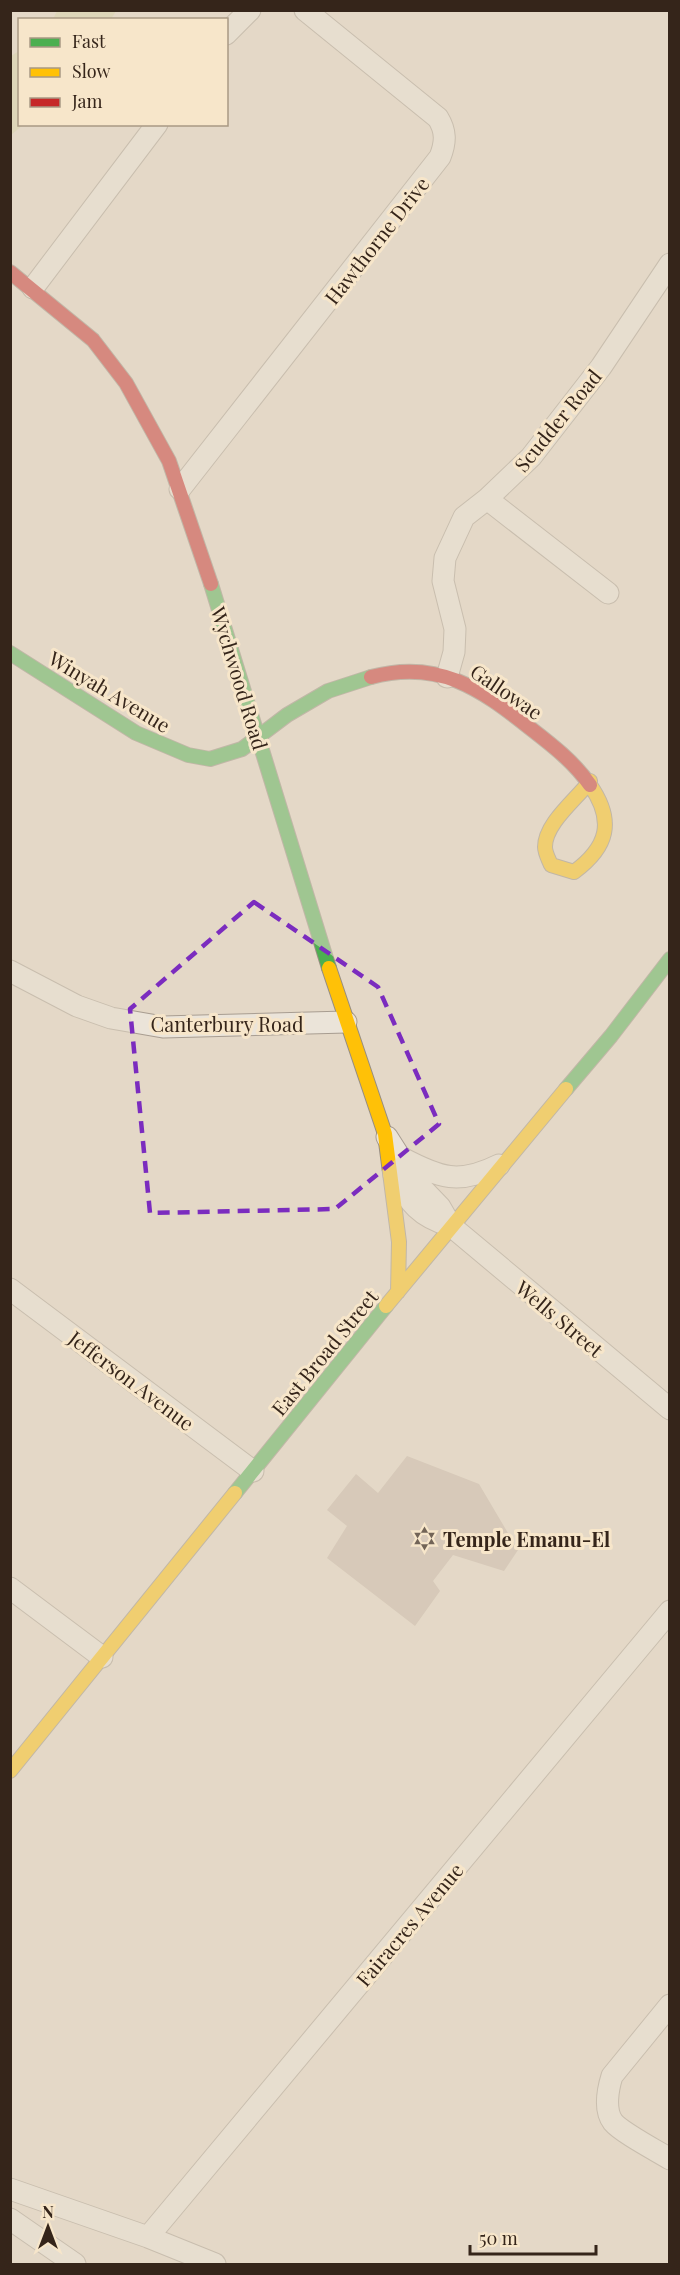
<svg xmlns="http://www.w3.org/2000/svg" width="680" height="2275" font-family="'Playfair Display',serif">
	<rect width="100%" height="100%" fill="#e4d8c7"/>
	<path fill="#d7d2a8" d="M57,11V10L116,11L111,19H53Z
		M19,51L20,124L23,125L11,135V56Z"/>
	<path fill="#c7b5a8" d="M407,1456L479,1484L518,1550L504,1571L453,1555L433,1581L440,1591L415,1626L327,1558L347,1526L327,1510L356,1474L378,1493Z"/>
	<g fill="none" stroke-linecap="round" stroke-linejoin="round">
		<defs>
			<path id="street" d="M226,34L250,10
				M33,288L157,124
				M180,489L440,157C446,142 446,131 438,118L305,10
				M487,499L608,593
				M447,677L454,652L455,629L443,581L445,558L464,517L487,499L531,457L601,367L670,264
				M10,971L77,1006L111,1018L163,1027L346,1022
				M387,1137L415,1181L440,1207L451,1226L670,1409
				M402,1158C440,1178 459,1185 499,1165
				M394,1175C409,1203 420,1217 451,1226
				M10,1289L253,1471
				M10,1588L102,1657
				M670,2005L612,2076C608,2089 604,2110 613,2122C621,2132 657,2151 670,2159
				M10,2189L148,2237L215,2264
				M10,2219L75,2264
				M148,2237L670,1611"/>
			<path id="fast" d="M211,584L329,968
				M10,653L136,733L188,755L210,759L242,749L287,715L328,691L371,677
				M566,1089L611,1036L670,959
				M235,1493L386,1306"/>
			<path id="slow" d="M590,781C577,799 545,823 545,847C545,853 549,860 551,865L574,872C608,847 615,821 590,785
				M329,968L385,1134L399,1242L398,1292
				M386,1306L566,1089
				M10,1771L235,1493"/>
			<path id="jam" d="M10,272L93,340L126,383L169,461L211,584
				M371,677C438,659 480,688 530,728C552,745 574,762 590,785"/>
		</defs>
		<use href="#street" stroke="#a89d91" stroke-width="23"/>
		<use href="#fast" stroke="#978d81" stroke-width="16"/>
		<use href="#slow" stroke="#978d81" stroke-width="16"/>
		<use href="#jam" stroke="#978d81" stroke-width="16"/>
		<use href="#street" stroke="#ebe4d9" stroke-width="21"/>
		<use href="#fast" stroke="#4caf50" stroke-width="14"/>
		<use href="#slow" stroke="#ffc107" stroke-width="14"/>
		<use href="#jam" stroke="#c62828" stroke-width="14"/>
	</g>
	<path d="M0 0H680V2275H0ZM254,902L378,987L439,1124L335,1209L150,1213L130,1009Z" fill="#e4d8c7" fill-opacity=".55" fill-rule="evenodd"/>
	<path fill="none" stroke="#7b2cbf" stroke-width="4.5" stroke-dasharray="12 8" stroke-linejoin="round" d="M254,902L378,987L439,1124L335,1209L150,1213L130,1009Z"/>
	<defs>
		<symbol id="synagogue-bare" viewBox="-9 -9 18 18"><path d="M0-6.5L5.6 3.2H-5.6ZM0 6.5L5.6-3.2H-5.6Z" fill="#726457" stroke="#f7e6ca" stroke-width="2.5" paint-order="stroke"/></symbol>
	</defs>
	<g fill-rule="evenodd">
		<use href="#synagogue-bare" x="408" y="1522" width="33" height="33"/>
	</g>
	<g text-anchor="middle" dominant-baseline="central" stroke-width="6" stroke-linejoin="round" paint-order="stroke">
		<g font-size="20" fill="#35251a" stroke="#f7e6ca">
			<text transform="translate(376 240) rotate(-52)">Hawthorne Drive</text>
			<text transform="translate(557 420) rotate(-51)">Scudder Road</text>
			<text transform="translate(240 678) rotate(73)">Wychwood Road</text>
			<text transform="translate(110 691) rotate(31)">Winyah Avenue</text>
			<text transform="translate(507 691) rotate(34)">Gallowae</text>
			<text x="227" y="1023">Canterbury Road</text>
			<text transform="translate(560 1318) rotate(40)">Wells Street</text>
			<text transform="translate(324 1352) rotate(-51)">East Broad Street</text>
			<text transform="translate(132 1380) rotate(37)">Jefferson Avenue</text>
			<text transform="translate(409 1924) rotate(-50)">Fairacres Avenue</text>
		</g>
		<g font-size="20" font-weight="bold" fill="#35251a" stroke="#f7e6ca" text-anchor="start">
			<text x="443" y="1538">Temple Emanu-El</text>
		</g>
	</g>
	<rect width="680" height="2275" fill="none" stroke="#35251a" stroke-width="24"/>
	<rect x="18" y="18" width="210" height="108" fill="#f7e6ca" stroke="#a99984" stroke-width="1.5"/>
	<rect x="30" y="38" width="30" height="9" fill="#4caf50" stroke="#a99984" stroke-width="1.5"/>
	<text x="72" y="48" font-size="18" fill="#35251a">Fast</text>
	<rect x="30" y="68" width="30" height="9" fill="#ffc107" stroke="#a99984" stroke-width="1.5"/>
	<text x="72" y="78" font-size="18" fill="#35251a">Slow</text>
	<rect x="30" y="98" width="30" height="9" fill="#c62828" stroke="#a99984" stroke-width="1.5"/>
	<text x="72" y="108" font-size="18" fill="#35251a">Jam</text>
	<g transform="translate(48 2227)" stroke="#f7e6ca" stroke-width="4.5" paint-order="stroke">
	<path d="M0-4.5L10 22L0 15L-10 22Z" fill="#35251a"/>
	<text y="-9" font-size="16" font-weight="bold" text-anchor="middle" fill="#35251a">N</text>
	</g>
	<path d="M470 2245v9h126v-9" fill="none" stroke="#35251a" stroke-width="3"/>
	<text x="479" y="2245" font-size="18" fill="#35251a" stroke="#f7e6ca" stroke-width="4.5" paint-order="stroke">50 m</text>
</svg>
